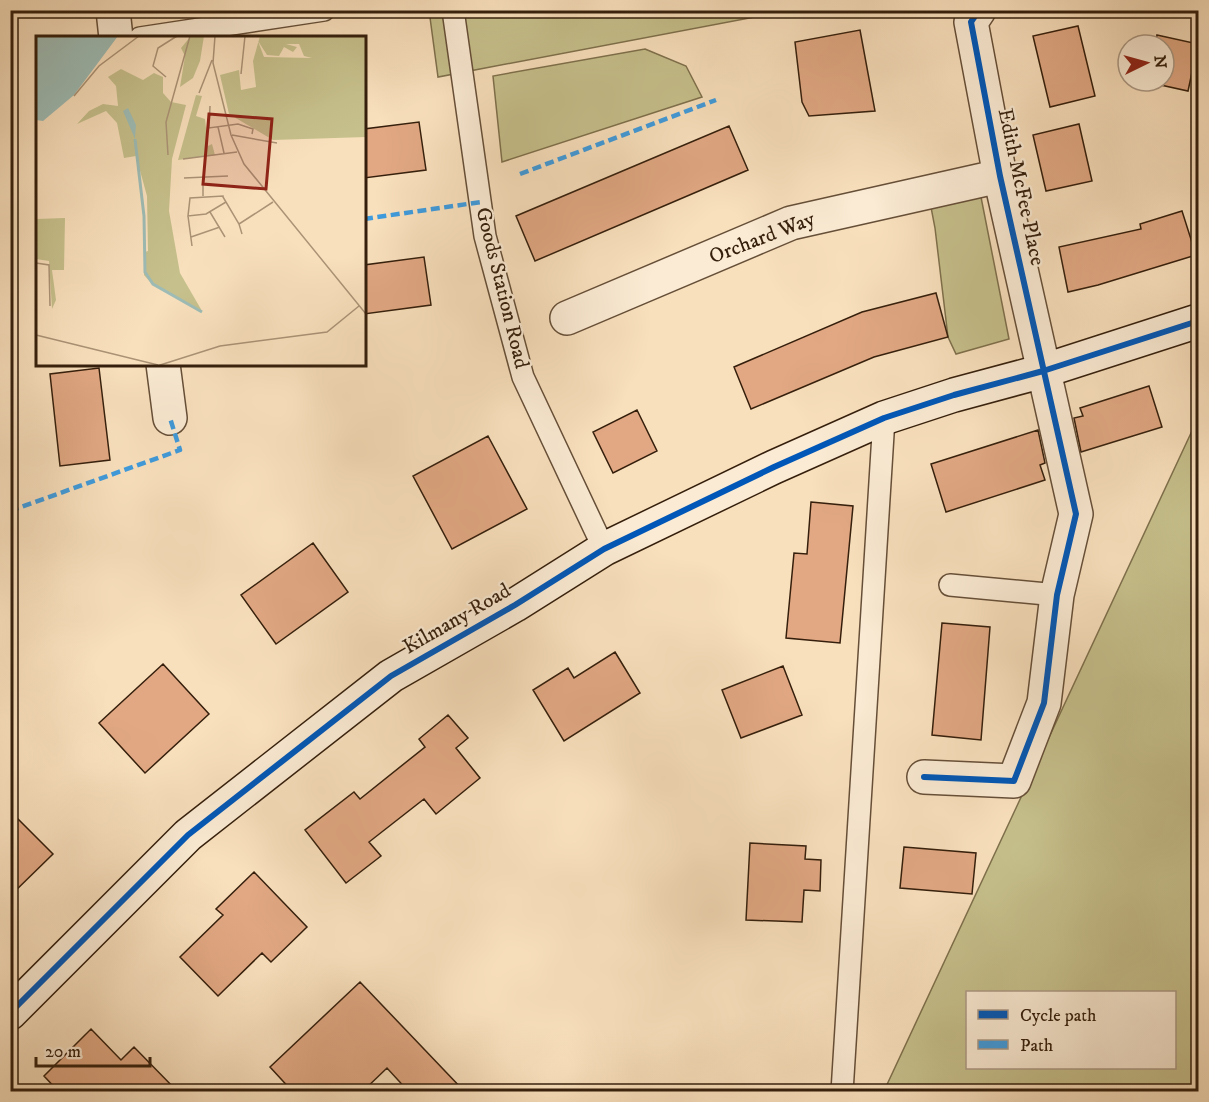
<svg xmlns="http://www.w3.org/2000/svg" width="1209" height="1102" font-family="'IM FELL DW Pica',serif">
	<rect width="100%" height="100%" fill="#f9e0bd"/>
	<filter id="stains"><feTurbulence type="fractalNoise" baseFrequency=".00333" numOctaves="4"/><feColorMatrix values="0 0 0 0 .2 0 0 0 0 .09 0 0 0 0 .02 0 0 0 .5 -.17"/></filter>
	<radialGradient id="worn" r=".72"><stop offset=".6" stop-color="#630" stop-opacity="0"/><stop offset="1" stop-color="#630" stop-opacity=".3"/></radialGradient>
	<path fill="#c6c08c" stroke="#7e704c" stroke-width="1.5" fill-rule="evenodd" d="M429,10L786,11L438,77Z
		M645,49L686,66L702,97L502,162L493,76Z
		M980,192L1009,339L956,354L948,337L935,228L930,202Z
		M1198,418V1091H884ZM968,992H1174V1068H968Z"/>
	<path fill="#e1a883" stroke="#351f0c" stroke-width="1.5" d="M1078,26L1095,96L1050,107L1033,36Z
		M860,30L875,111L809,116L802,102L795,42Z
		M1157,35L1198,44L1188,91L1147,82L1164,81V45H1155Z
		M419,122L426,170L364,178V129Z
		M1079,124L1092,181L1046,191L1033,135Z
		M729,126L748,170L535,261L516,216Z
		M1182,211L1196,255L1098,285L1068,292L1059,247L1141,229L1140,224Z
		M424,257L431,305L364,314V265Z
		M936,293L948,337L874,357L751,409L734,367L862,312Z
		M99,368L110,460L60,466L50,374Z
		M1149,386L1162,427L1081,452L1074,418L1083,416L1080,408Z
		M637,410L657,451L613,473L593,432Z
		M1038,430L1045,463L1040,465L1045,480L946,512L931,464Z
		M488,436L527,509L452,549L413,476Z
		M811,502L853,506L840,643L786,638L794,553L807,554Z
		M313,543L348,592L276,644L241,595Z
		M942,623L990,627L981,740L932,735Z
		M615,652L640,693L564,741L533,690L568,668L574,678Z
		M163,664L209,714L145,773L99,723Z
		M783,666L802,715L741,738L722,690Z
		M448,715L468,738L456,748L480,778L436,814L424,799L369,842L381,856L346,883L305,830L354,792L360,799L425,747L419,739Z
		M10,811L53,854L10,896Z
		M750,843L806,846L805,859L821,860L820,891L804,890L802,922L746,920Z
		M904,847L976,853L972,894L900,888Z
		M254,872L307,927L271,962L262,953L218,996L180,957L223,915L216,909Z
		M360,982L465,1092H409L387,1068L362,1092H293L270,1067Z
		M91,1029L121,1060L134,1047L178,1092H59L44,1076Z"/>
	<g fill="none" stroke-linecap="round" stroke-linejoin="round">
		<defs>
			<path id="service" d="M453,10L485,236L523,377L604,549
				M140,38L324,10
				M950,585L1057,595
				M842,1092L884,418"/>
			<path id="minor" d="M113,10L116,38
				M567,318L791,223L1000,176
				M163,364L170,418
				M924,777L1014,781L1044,703L1057,595L1076,514L1000,176L971,22L979,10"/>
			<path id="secondary" d="M10,1013L188,835L391,676L515,605L604,549L774,467L884,418L954,395L1043,371L1198,321"/>
		</defs>
		<use href="#service" stroke="#664f38" stroke-width="24"/>
		<use href="#minor" stroke="#664f38" stroke-width="36"/>
		<use href="#secondary" stroke="#351f0c" stroke-width="36"/>
		<use href="#service" stroke="#fbebd4" stroke-width="21"/>
		<use href="#minor" stroke="#fbebd4" stroke-width="33"/>
		<use href="#secondary" stroke="#fbebd4" stroke-width="33"/>
		<path stroke="#3e9bde" stroke-width="4.5" stroke-dasharray="9 4.5" stroke-linecap="butt" d="M520,174L716,100
			M364,219L481,202
			M10,511L180,450L170,418"/>
		<defs>
			<path id="cycleway" d="M924,777L1014,781L1044,703L1057,595L1076,514L1000,176L971,22L979,10
				M10,1013L188,835L391,676L515,605L604,549L774,467L884,418L954,395L1043,371L1198,321"/>
		</defs>
		<use href="#cycleway" stroke="#fbebd4" stroke-width="10"/>
		<use href="#cycleway" stroke="#0057b8" stroke-width="6"/>
	</g>
	<g text-anchor="middle" dominant-baseline="central" stroke-width="4.5" stroke-linejoin="round" paint-order="stroke">
		<g font-size="21" fill="#351f0c" stroke="#fbebd4">
			<text transform="translate(1021 187) rotate(78)">Edith McFee Place</text>
			<text transform="translate(762 238) rotate(-21)">Orchard Way</text>
			<text transform="translate(502 288) rotate(76)">Goods Station Road</text>
			<text transform="translate(457 619) rotate(-30)">Kilmany Road</text>
		</g>
	</g>
	<g transform="translate(36 36)">
		<rect width="330" height="330" fill="#f9e0bd"/>
		<path d="M155,0H168L164,25L157,42L144,51L149,20L145,12ZM224,0H330V101L237,104L193,78L184,39L203,34L205,54L220,51L217,25ZM222,5L231,19L243,20L248,11L257,16L261,11L250,8H263L268,20L276,22L228,21ZM85,33L107,44L118,37L127,41V57L135,66L150,69L136,123L133,175L144,237L166,275L116,248L108,239L109,216L112,215L111,160L100,120L88,122L81,87L70,75L41,88L53,75L67,68L82,70L80,50L72,41ZM160,59L166,60L160,80L169,83L172,110L176,108L179,119L142,124ZM29,182L28,234H16L20,264L16,273L13,225L0,223V183Z" fill="#c6c08c" fill-rule="evenodd"/>
		<path d="M0,0H82L38,59L7,85L0,84ZM92,72L100,89L99,103L87,75Z" fill="#9ebcb5"/>
		<path fill="none" stroke="#9ebcb5" stroke-width="3" d="M99,103L108,180L109,236L117,248L166,276"/>
		<path fill="none" stroke="#ab9376" stroke-width="1.5" d="M179,0L177,27L195,99L208,128L330,278M205,38L209,0M130,41L117,30L122,12L141,0M163,57L176,24M38,60L63,30L103,0M174,70L173,92L202,88L217,93L216,98M182,91L188,117M196,99L241,107M132,119L130,86L154,0M147,123L201,116M167,141V160M148,142L192,140M190,166L170,178L152,180L154,162L187,160V161L203,188L206,198M174,176L189,201M152,180L156,210M203,188L237,166M155,201L184,191M0,227L13,229L14,270M0,299L122,329M121,330L184,310L291,296L323,270"/>
		<path fill="#8f2418" fill-opacity="0.15" stroke="#8f2418" stroke-width="3" d="M173,78L236,83L230,153L167,148Z"/>
		<rect width="330" height="330" fill="none" stroke="#351f0c" stroke-width="3"/>
	</g>
	<rect width="1209" height="1102" fill="none" stroke="#f9e0bd" stroke-width="36"/>
	<rect x="12" y="12" width="1185" height="1078" fill="none" stroke="#351f0c" stroke-width="3"/>
	<rect x="18" y="18" width="1173" height="1066" fill="none" stroke="#351f0c" stroke-width="1.5"/>
	<rect x="966" y="991" width="210" height="78" fill="#fbebd4" stroke="#ac9984" stroke-width="1.5"/>
	<rect x="978" y="1010" width="30" height="9" fill="#0057b8" stroke="#ac9984" stroke-width="1.5"/>
	<text x="1020" y="1021" font-size="18" fill="#351f0c">Cycle path</text>
	<rect x="978" y="1040" width="30" height="9" fill="#3e9bde" stroke="#ac9984" stroke-width="1.5"/>
	<text x="1020" y="1051" font-size="18" fill="#351f0c">Path</text>
	<g transform="translate(1146 63) rotate(85)"><circle r="28" fill="#fbebd4" stroke="#ac9984" stroke-width="1.5"/>
	<path d="M0-4.5L10 22L0 15L-10 22Z" fill="#8f2418"/>
	<text y="-9" font-size="16" font-weight="bold" text-anchor="middle" fill="#351f0c">N</text>
	</g>
	<path d="M36 1057v9h114v-9" fill="none" stroke="#351f0c" stroke-width="3"/>
	<text x="45" y="1057" font-size="18" fill="#351f0c" stroke="#fbebd4" stroke-width="4.5" paint-order="stroke">20 m</text>
	<rect width="100%" height="100%" filter="url(#stains)"/>
	<rect width="100%" height="100%" fill="url(#worn)"/>
</svg>
